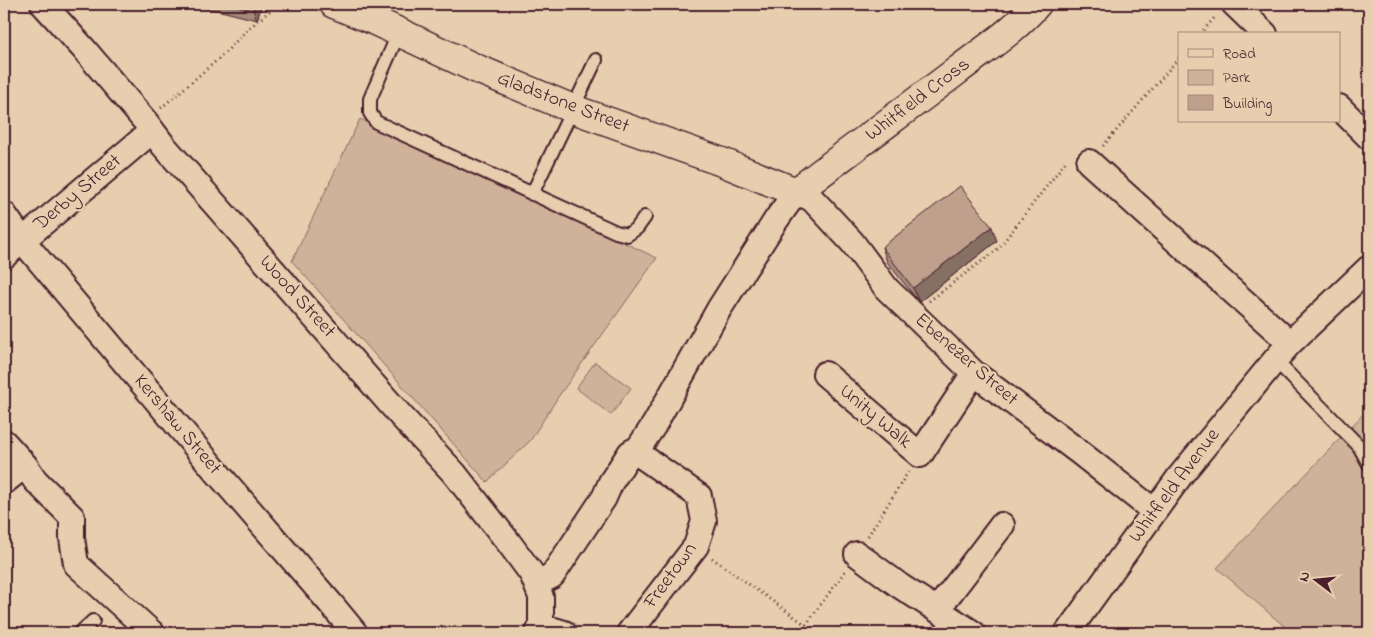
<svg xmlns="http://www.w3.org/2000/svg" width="1373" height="637" font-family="'Indie Flower',sans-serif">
	<rect width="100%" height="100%" fill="#e7ceaf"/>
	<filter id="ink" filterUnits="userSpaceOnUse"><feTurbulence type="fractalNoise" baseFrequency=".02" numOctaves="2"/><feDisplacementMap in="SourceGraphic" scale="10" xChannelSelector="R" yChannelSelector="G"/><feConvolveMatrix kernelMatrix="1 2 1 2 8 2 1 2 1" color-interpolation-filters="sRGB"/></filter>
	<g filter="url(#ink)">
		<path fill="#ceb299" stroke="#8c6862" d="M360,119L657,258L558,397L530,441L487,482L292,261Z
			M595,362L631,388L611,415L576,388Z
			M1369,408V633H1291L1285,627L1217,568Z"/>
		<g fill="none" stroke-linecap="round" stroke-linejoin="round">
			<defs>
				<path id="lane" d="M399,32L370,99V113L376,122L616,232L627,235L637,228L645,217
					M532,194L596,60
					M1275,360L1359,446L1369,464
					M80,633L93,621"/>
				<path id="street" d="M43,4L83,48L145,121L163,145L401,416L454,473L509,543L532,574L541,597V626L538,633
					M1234,4L1265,34
					M1339,107L1369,137
					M1089,162L1290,343
					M4,214L22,240L215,470L331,604L355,633
					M4,256L152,131
					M825,374L920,455L974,373
					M4,442L25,465L35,480L72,517V538L76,564L152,633
					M636,452L654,425L719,309L776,220L796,192L812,199L852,242L887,289L974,373L1079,452L1154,511
					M4,482L25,465
					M857,554L900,586L973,633
					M536,584L552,576L604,498L611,482L630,453L633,451L636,452L699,496L704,521L696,546L629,633
					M937,610L1002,525
					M541,626L564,633
					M1067,633L1180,476L1275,360L1290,343L1369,268"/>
				<path id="secondary" d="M334,4L373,20L475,68L573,109L722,162L796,192C849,151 904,111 958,70C985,49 1015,30 1037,4"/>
			</defs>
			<use href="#lane" stroke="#4a1f2b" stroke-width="16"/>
			<use href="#street" stroke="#4a1f2b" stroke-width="28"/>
			<use href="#secondary" stroke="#4a1f2b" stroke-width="31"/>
			<path stroke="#4a1f2b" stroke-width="3" stroke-dasharray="1 4" stroke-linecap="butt" d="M1200,34L1216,16
				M161,108L223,55L248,29L278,4
				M1103,146L1179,58
				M929,301L998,249L1067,160
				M868,536L908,472
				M712,558L806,625
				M800,633L845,571"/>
			<use href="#lane" stroke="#e7ceaf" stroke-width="12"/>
			<use href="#street" stroke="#e7ceaf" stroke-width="24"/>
			<use href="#secondary" stroke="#e7ceaf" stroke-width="28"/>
		</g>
		<path fill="#a38a79" stroke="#4a1f2b" d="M171,4H262L257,20L217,10Z
			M997,241L919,302L887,262L882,247Z"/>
		<path fill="#857063" stroke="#4a1f2b" d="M255,4H262L257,20L253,10Z
			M992,227L997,241L919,302L913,288Z"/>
		<path fill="#bea08d" stroke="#4a1f2b" d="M228,4H255L253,10Z
			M960,186L992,227L913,288L882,247Z"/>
	</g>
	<g text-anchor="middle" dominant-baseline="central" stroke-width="4.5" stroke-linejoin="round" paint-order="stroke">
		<g font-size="20" fill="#4a1f2b" stroke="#e7ceaf">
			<text transform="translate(918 100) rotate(-37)">Whitfield Cross</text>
			<text transform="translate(563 103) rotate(21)">Gladstone Street</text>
			<text transform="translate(78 193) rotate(-40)">Derby Street</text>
			<text transform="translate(297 297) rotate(48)">Wood Street</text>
			<text transform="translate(966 360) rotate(41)">Ebenezer Street</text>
			<text transform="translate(875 417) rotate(40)">Unity Walk</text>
			<text transform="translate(177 425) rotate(50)">Kershaw Street</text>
			<text transform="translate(1175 486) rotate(-53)">Whitfield Avenue</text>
			<text transform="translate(671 576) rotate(-54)">Freetown</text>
		</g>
	</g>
	<rect width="1373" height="637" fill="none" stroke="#e7ceaf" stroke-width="20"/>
	<rect x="10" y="10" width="1353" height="617" fill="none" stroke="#4a1f2b" stroke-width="2" filter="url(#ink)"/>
	<rect x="1178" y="32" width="162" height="90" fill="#e7ceaf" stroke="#a8887a"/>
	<rect x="1188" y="49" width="25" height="8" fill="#e7ceaf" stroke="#a8887a"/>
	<text x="1223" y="58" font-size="15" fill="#4a1f2b">Road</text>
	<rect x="1188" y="70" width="25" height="15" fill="#ceb299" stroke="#a8887a"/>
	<text x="1223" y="82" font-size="15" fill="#4a1f2b">Park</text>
	<rect x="1188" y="95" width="25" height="15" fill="#bea08d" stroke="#a8887a"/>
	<text x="1223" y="108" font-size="15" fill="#4a1f2b">Building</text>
	<g transform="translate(1316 580) rotate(286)" stroke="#e7ceaf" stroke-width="4" paint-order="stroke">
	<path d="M0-4L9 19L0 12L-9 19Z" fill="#4a1f2b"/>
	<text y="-8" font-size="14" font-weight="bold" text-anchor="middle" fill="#4a1f2b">N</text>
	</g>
</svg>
